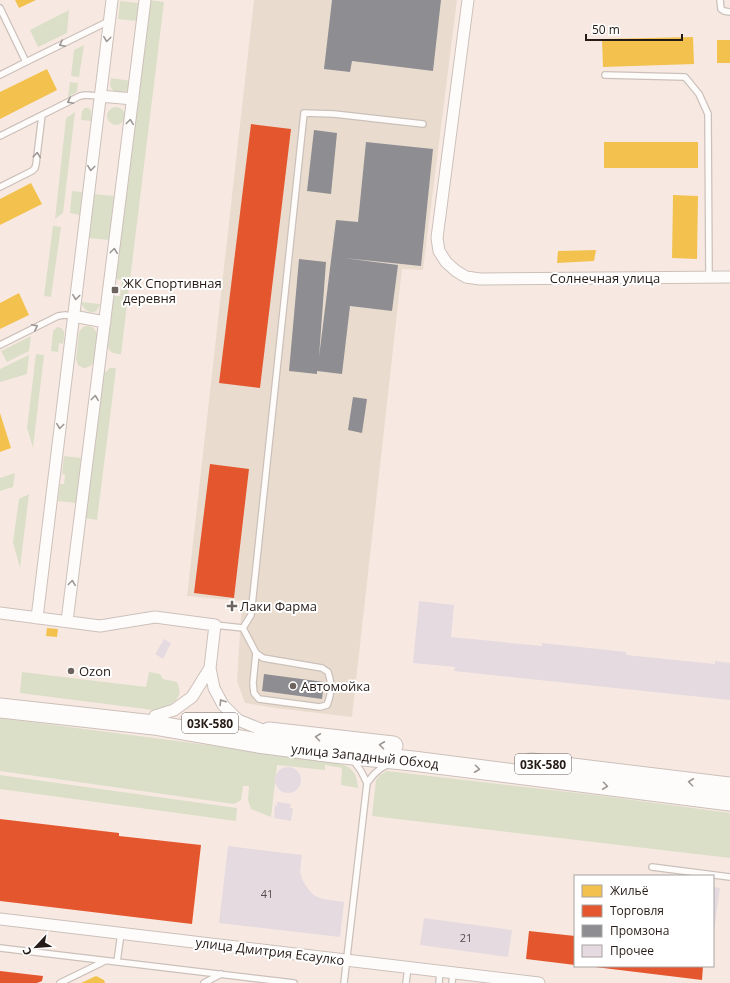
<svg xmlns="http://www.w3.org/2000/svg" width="730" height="983" font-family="'Open Sans',sans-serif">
	<rect width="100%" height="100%" fill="#f7e9e2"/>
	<path fill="#e9dcce" d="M254,0H457L423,270L402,269L352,717L275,708L245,703L237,681L242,601L187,596Z"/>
	<path fill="#dbdfc8" d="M150,0L164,2L121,354C115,354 109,353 108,346L114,296H120L122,280L116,279Z
		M120,1L139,3L137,21L118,19Z
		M69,10L67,33L38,47L30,30Z
		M84,45L79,77L71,76L74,50Z
		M111,78L131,81C130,82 130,87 129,88C126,95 112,94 110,85C110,84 111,80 111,78Z
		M70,82L78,83L77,92L68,97Z
		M107 116a9 9 0 1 1 18 0a9 9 0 1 1-18 0Z
		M85,108H88L91,110V121L81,120L82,111Z
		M75,112L63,213L55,219L66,118Z
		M72,191L82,192L80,215L70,213Z
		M94,194L114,196L109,240L89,238Z
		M53,226L61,227L51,297L44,296Z
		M81,302L100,304C97,317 84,313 81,302Z
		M86,326C92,326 95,328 97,334L94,361C92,366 88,368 83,368L78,365L76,359L79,332L83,327Z
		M57,327C67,328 64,336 63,344L59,343L58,352L51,351L53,331Z
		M31,336L29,351L7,362L1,351Z
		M36,354L44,355L33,448L27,428Z
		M29,355L27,374L0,382V369Z
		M110,368H115L116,369L97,520L84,518L102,375Z
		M64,456L81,458L76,503L58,501L60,484H64L65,475L62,474Z
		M15,473L13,487L0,491V478Z
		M29,494L20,568L13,542L19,499Z
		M22,672L146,687L149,672L160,674L163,679L177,682C186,702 168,706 153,710L20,693Z
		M0,718L332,761C349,766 357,769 358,788L341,785L342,768L325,765V770L277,765L271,817L251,809L248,800L249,786H243L241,800L234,804L0,771Z
		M387,771L603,796L730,813V858L372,816L376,780L380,775Z
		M0,775L237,808L236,821L0,789Z"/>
	<path fill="#f2c14e" d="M15,0H36L19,8Z
		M693,37L694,64L603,67L602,39Z
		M717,40H730V63H717Z
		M47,69L57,90L0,119V92Z
		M604,142H698V168H604Z
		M31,183L42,204L0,225V199Z
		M673,195L698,196L697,259L672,258Z
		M596,250L594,261L557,263L558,251Z
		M19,293L29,315L0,329V303Z
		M0,413L11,448L0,452Z
		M47,628L58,629L57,637L46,636Z
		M96,976L104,980L105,983H81Z"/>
	<path fill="#e4572e" d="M251,124L291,129L260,388L219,383Z
		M210,464L249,469L234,598L194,593Z
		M0,819L119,833V836L201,845L192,924L0,901Z
		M529,931L575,936V965L526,959Z
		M595,966H703L702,980L595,967Z
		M0,971L43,976L42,981L37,983H0Z"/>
	<path fill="#8d8d92" d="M332,0H441L433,71L352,61L350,72L324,69Z
		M314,130L337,133L331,194L307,191Z
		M366,142L433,149L421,266L344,258L398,265L392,311L350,306L342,374L317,371V374L289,371L299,259L326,262L319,357L336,220L358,222Z
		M353,397L367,399L362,433L348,430Z
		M264,674L324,682L322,699L262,691Z"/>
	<path fill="#e5dae0" d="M419,601L454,605L451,637L542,646V643L626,652V655L715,664V661L730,663V700L454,671L455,667L413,663Z
		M164,639L171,643L163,659L155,654Z
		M275 780a13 13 0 1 1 26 0a13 13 0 1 1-26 0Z
		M277,802L291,804L290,808H293L291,821L274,818L275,805L277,806Z
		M228,846L302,855L300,872L303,881L308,889L315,896L323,899L344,902L340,937L219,923Z
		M713,887L720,888L714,931H713Z
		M424,918L512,930L508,957L420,945Z"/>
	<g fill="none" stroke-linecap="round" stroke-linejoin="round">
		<defs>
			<path id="service" d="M720,0L721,9L724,11L730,12
				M0,8L26,62L109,21
				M0,75L26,62
				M605,75L685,77L699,94L708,114L709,277
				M0,136L80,96L85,95L100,96
				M0,187L32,171L35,168L36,164L42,115
				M0,345L58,316L65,315L73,316
				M215,625L243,628L251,615L304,113L334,114L423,124
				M243,628L256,653L263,658L322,668L328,672C332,684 332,692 327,705L320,707L259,699L254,693L253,683L256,653
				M367,783C373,775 378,769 387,765
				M652,867L730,877
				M0,948L294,983
				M117,962L121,933
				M60,983L105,961
				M204,983L221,974
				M344,983L367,783L361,771L353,760
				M406,983L408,967
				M439,983L440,971
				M452,983L453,973"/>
			<path id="minor" d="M468,0L437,238L439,251L446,262L456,271L466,277L480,279L730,277
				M100,96L133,99
				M73,316L105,322
				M0,613L100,626L155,617L215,625L210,668L214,688L223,705L238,720L265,731
				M37,618L112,0
				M67,621L145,0
				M155,716L174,710L192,697L210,668
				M0,919L539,983"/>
			<path id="trunk" d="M0,708L154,725L258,743L334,753L413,761L730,801
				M269,732L393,746
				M531,763L730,787"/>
		</defs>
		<use href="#service" stroke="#ccc0ba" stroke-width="8"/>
		<use href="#minor" stroke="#ccc0ba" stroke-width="13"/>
		<use href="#trunk" stroke="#ccc0ba" stroke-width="21"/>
		<use href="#service" stroke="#fefcfb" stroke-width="5.5"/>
		<use href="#minor" stroke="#fefcfb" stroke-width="11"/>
		<use href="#trunk" stroke="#fefcfb" stroke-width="19"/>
	</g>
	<defs><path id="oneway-chevron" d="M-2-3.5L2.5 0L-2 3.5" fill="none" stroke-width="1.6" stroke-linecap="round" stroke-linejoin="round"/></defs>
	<g stroke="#9d9794">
		<use href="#oneway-chevron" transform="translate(107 39) rotate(97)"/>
		<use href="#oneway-chevron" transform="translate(62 44) rotate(154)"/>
		<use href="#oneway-chevron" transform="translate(70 101) rotate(154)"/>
		<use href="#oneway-chevron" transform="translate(130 122) rotate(-83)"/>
		<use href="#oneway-chevron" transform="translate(37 155) rotate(-84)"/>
		<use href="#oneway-chevron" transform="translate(91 168) rotate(97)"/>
		<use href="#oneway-chevron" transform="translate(114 251) rotate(-83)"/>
		<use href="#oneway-chevron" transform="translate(76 297) rotate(97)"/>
		<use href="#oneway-chevron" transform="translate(35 327) rotate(-26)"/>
		<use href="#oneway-chevron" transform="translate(95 398) rotate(-83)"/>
		<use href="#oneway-chevron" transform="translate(60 426) rotate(97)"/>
		<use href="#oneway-chevron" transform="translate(72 583) rotate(-83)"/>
		<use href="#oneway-chevron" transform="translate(222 702) rotate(-122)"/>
		<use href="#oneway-chevron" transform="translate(318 737) rotate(-173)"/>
		<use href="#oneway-chevron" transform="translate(382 745) rotate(-173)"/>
		<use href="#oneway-chevron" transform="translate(477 769) rotate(7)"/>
		<use href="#oneway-chevron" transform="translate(691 782) rotate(-173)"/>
		<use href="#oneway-chevron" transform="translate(605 786) rotate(7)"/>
	</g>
	<g fill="#6f635d" stroke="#fff" stroke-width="1.5">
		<rect x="111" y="286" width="8" height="8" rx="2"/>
		<path d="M230 600h4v4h4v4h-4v4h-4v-4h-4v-4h4z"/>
		<circle cx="71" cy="671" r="4"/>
		<circle cx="293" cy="686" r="4"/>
	</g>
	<g text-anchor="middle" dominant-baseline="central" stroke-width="4" stroke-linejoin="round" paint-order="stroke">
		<g font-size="11" fill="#574c4a">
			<text x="267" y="893">41</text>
			<text x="466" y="937">21</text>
		</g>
		<g fill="#fff" stroke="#675f5c" stroke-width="1">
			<rect x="182" y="713" width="56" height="20" rx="3"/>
			<rect x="515" y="754" width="56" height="20" rx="3"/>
		</g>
		<g font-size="12" font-weight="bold" fill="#261b16">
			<text x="210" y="723">03К-580</text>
			<text x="543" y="764">03К-580</text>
		</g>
		<g font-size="13" fill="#261b16" stroke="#fff">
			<text x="605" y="278">Солнечная улица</text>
			<text transform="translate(365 756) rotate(6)">улица Западный Обход</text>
			<text transform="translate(270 951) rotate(7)">улица Дмитрия Есаулко</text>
		</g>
		<g font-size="13" fill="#261b16" stroke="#fff" text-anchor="start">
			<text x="123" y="283">ЖК Спортивная<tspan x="123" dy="15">деревня</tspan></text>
			<text x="240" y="606">Лаки Фарма</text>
			<text x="79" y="671">Ozon</text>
			<text x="301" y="686">Автомойка</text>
		</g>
	</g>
	<rect x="574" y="875" width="140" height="92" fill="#ffffff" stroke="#a8a4a2"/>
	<rect x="582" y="885" width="20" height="12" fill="#f2c14e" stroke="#a8a4a2"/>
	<text x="610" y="895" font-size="12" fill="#261b16">Жильё</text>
	<rect x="582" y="905" width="20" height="12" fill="#e4572e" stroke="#a8a4a2"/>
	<text x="610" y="915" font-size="12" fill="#261b16">Торговля</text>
	<rect x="582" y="925" width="20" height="12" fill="#8d8d92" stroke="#a8a4a2"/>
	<text x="610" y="935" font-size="12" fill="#261b16">Промзона</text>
	<rect x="582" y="945" width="20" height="12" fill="#e5dae0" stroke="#a8a4a2"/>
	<text x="610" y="955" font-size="12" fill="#261b16">Прочее</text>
	<g transform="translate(36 947) rotate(244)" stroke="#ffffff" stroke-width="3" paint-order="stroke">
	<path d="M0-3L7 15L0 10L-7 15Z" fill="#261b16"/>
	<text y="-6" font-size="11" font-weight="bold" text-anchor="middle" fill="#261b16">С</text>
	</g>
	<path d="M586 34v6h96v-6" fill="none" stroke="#261b16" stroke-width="2"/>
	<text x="592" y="34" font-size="12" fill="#261b16" stroke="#ffffff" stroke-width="3" paint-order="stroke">50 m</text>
</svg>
